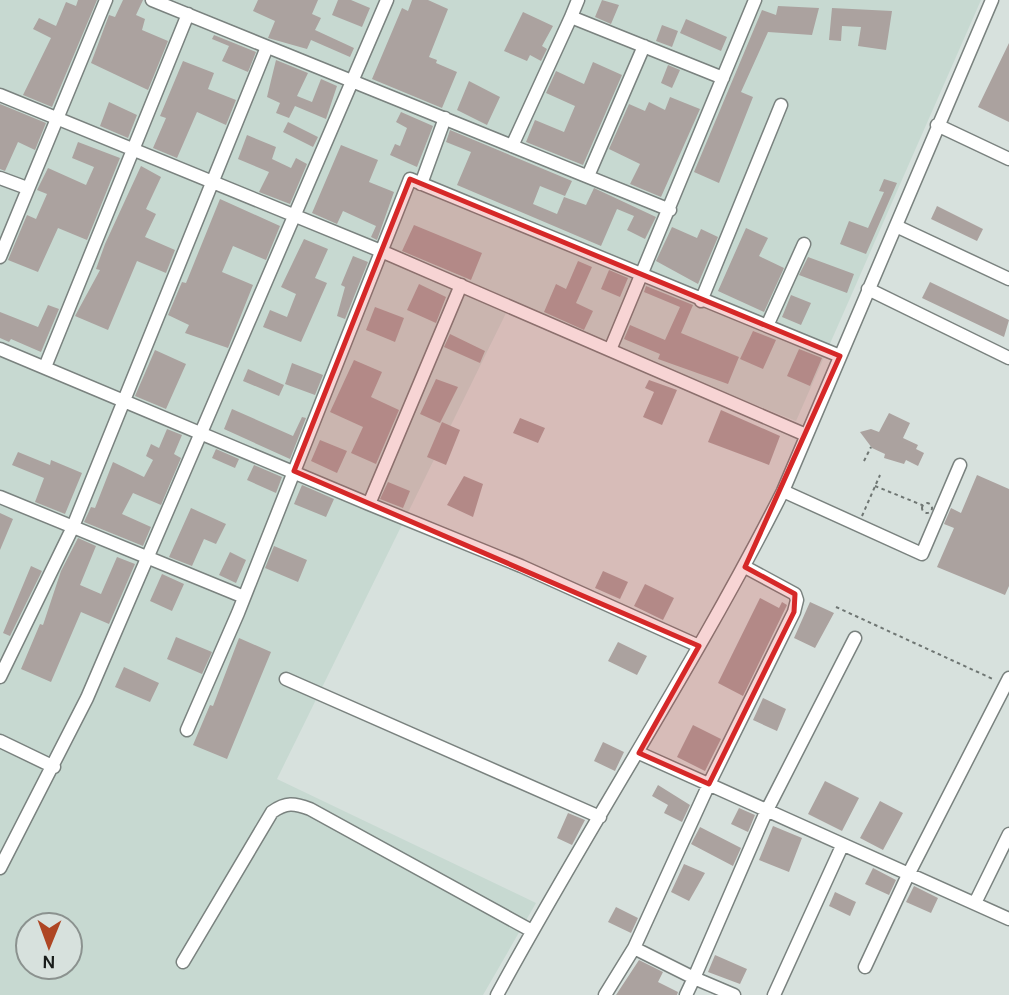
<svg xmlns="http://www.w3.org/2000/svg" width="1009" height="995" font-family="Karla,sans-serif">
	<rect width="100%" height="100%" fill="#d7e1dd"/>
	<path fill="#c7d9d1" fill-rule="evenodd" d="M0,0H981L796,421L509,307L277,779L536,903L483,995H0ZM28,925H70V967H28Z"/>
	<path fill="#aba29f" d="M78,0H97L52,107L23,95L51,38L33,29L39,18L56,26L66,2L76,6Z
		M123,0H143L136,15L145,19L142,30L168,41L148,90L91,63L109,15L115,17Z
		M258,0H318L312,14L321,18L315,30L354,48L350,57L311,40L307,49L268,38L275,21L253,11Z
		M338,0H351L370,8L362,27L332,15Z
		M412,0H428L448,9L429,57L437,60L436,63L457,72L442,108L372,79L402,8L408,11Z
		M602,0L619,5L611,24L595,17Z
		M778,6L819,8L812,35L768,32L741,92L753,97L719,183L694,172L762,10L776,15Z
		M832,8L892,11L886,50L858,46L861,27L842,26L841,41L829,40Z
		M523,12L553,26L542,46L547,49L541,61L530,55L527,61L504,51Z
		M686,19L727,37L721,51L680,33Z
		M662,25L678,31L672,47L656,41Z
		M214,35L256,52L248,72L222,61L229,46L212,39Z
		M1009,43V122L978,107Z
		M276,60L308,73L297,96L312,102L321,79L337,86L326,119L295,106L289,118L276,113L280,103L267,97Z
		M183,61L214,73L208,89L236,100L226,125L197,112L177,158L153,148L166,118L160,116Z
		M593,62L622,75L583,165L526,142L535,120L564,132L575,106L546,93L556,71L584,84Z
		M668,65L680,70L672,88L661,83Z
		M469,81L500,97L487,125L457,110Z
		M670,97L700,109L661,197L630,184L640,164L609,149L629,104L645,111L649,102L665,110Z
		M109,102L137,115L128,138L100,126Z
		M0,104L46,123L35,150L18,142L5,171L0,169Z
		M401,112L433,126L417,167L390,155L395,144L400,146L407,128L396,122Z
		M288,122L318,137L313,147L283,132Z
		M450,130L572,181L565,196L540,186L533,204L557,214L564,197L586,205L594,188L656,217L645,239L627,230L634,216L617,209L601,246L457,185L471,152L446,142Z
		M247,135L276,147L272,159L291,168L296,158L307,164L290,204L259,192L269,172L238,159Z
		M78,142L120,158L87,240L58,228L38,272L8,260L27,215L36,219L47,194L37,190L48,168L86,185L94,167L72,158Z
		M341,145L378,160L369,182L394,192L377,240L371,237L376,226L343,211L337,224L312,213Z
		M141,166L161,177L146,209L156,214L145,237L175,250L166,273L137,261L108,330L75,316L100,270L96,269L105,244Z
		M884,179L897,183L866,254L840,244L849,221L868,228L884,192L879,191Z
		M220,199L280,226L266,260L233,246L222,272L253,285L228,348L185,333L189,325L168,315L182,282L186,283Z
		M937,206L983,229L977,241L931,219Z
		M414,225L482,253L471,280L402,251Z
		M672,227L697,238L701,229L718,237L698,284L656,261Z
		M746,228L768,238L759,256L784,268L764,312L718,291Z
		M304,239L328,249L315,278L327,283L301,342L263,327L270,310L287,317L296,294L281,287Z
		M353,256L368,262L345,319L337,316L345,287L341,285Z
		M808,257L854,274L847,293L799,275Z
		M578,261L592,267L576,303L593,311L584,330L544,312L556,284L566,289Z
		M609,270L628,278L620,297L601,289Z
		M930,282L1009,320L1004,337L922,298Z
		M419,284L446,297L436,323L407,310Z
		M646,286L693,305L681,333L739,357L728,384L658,359L660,354L624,339L630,325L665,340L680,307L644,292Z
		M791,295L811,303L801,325L782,317Z
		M48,305L59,309L41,352L11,339L9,342L0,338V312L38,327Z
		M375,307L404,318L395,342L366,330Z
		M753,331L776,340L763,369L740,359Z
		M450,334L485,351L480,363L444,347Z
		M799,349L822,358L810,386L787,376Z
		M155,350L186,364L166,409L135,396Z
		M354,360L382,372L371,397L399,410L376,464L351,453L363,427L330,412Z
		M292,363L323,375L315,395L285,384Z
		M248,369L284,385L279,396L243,381Z
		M436,379L458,387L440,423L420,414Z
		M649,380L677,390L662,425L643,417L654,392L645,388Z
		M232,409L293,436L302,417L306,418L290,459L224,429Z
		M721,410L780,436L769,465L708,442Z
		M889,413L910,423L903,438L918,445L916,449L924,453L918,466L906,460L904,464L884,458L885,454L872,448L860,432L871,429L879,432Z
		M520,418L545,428L538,443L513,433Z
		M442,422L460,430L446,465L427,457Z
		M167,429L182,435L174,454L181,458L161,505L133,493L122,514L151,527L143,546L84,522L91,507L95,508L113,462L144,477L153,460L146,456L151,444L159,448Z
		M320,440L347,451L337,473L311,461Z
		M216,449L239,459L235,468L212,458Z
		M18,452L50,465L51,460L82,473L65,514L35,502L44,478L12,465Z
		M254,465L282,477L276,493L247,480Z
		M977,475L1009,489V586L1005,595L937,567L954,528L944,524L951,508L961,513Z
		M464,476L483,484L473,517L447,505Z
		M388,482L410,491L403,508L380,499Z
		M302,485L334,499L326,517L294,504Z
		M191,508L226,524L216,544L204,539L192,566L169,557Z
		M0,513L13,519L0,550Z
		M78,538L96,546L80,585L101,594L117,557L135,564L109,624L81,612L51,682L21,669L40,624L43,625L61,571Z
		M274,546L307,560L298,582L265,568Z
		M230,552L246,560L236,583L219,575Z
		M31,566L42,571L10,636L3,633Z
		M603,571L628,582L620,599L595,588Z
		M162,574L184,584L172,611L150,601Z
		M645,584L674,598L663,620L634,606Z
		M760,598L779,608L782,602L787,605L743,696L718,683Z
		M810,602L834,613L815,648L794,638Z
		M176,637L212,652L202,674L167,659Z
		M239,638L271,652L227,759L193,745L210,705L213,706Z
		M618,642L647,656L637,675L608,661Z
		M124,667L159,683L150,702L115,687Z
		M763,698L786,709L777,731L753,720Z
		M693,725L721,739L705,771L677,757Z
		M603,742L624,752L615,771L594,761Z
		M825,781L859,798L842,831L808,814Z
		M658,785L690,805L682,822L664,813L668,805L652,796Z
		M880,801L903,813L883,850L860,838Z
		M739,808L755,815L748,832L731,824Z
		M568,813L585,820L572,845L557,838Z
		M773,826L802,838L789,872L759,860Z
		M700,827L741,848L733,866L691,844Z
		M684,864L705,873L689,901L671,892Z
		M873,868L896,880L889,895L865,884Z
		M914,886L938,898L931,913L906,902Z
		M835,892L856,902L850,916L829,906Z
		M616,907L638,918L631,933L608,922Z
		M715,955L747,969L740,984L708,972Z
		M639,960L663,972L658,982L678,992L677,995H616Z"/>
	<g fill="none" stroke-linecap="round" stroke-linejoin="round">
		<defs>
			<path id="minor" d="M152,0L670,210
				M578,0L571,17L723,78
				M0,95L381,251L806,435
				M937,125L1009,159
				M512,146L571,17
				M588,176L644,46
				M0,178L27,188
				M421,184L445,118
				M896,226L1009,279
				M0,257L106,0
				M868,289L1009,358
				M701,301L781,105
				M767,326L804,244
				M0,349L369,504L461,285
				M610,350L755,0
				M45,367L188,14
				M783,491L922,554L960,465
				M0,497L244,597
				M369,504L521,566L699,646
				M0,677L72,529L267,47
				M286,679L600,817
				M187,730L238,613L410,179L840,356
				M0,741L54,767
				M639,753L1009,919
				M0,868L87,698L387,0
				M975,903L1009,834
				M634,948L709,784L794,612L797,600L795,594L745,567
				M183,962L272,812C286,802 294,803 310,809L532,931
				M865,967L908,875L1009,678
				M497,995C589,825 696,664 783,491L992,0
				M605,995L634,948L694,978L686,995
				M734,995L694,978L766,812L855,638
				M774,995L842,846"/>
		</defs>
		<use href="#minor" stroke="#7a827f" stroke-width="15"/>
		<path stroke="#6f7673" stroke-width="2" stroke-dasharray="3.5 3.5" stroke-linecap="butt" d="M864,461L871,447
			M875,486L922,505
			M922 508a5 5 0 1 1 10 0a5 5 0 1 1-10 0Z
			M862,516L880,475
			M836,607L995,680"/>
		<use href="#minor" stroke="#fff" stroke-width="12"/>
	</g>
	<path fill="#d62828" fill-opacity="0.2" stroke="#d62828" stroke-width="5" stroke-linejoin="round" d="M410,179L840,356L745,567L795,594L794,612L709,784L639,753L699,646L294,471Z"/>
	<g transform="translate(49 946) rotate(181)"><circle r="33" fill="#d7e1dd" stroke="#8b928f" stroke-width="2"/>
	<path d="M0-5L12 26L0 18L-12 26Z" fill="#ae4624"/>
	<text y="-10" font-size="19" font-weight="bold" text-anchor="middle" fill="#181c1a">N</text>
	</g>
</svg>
